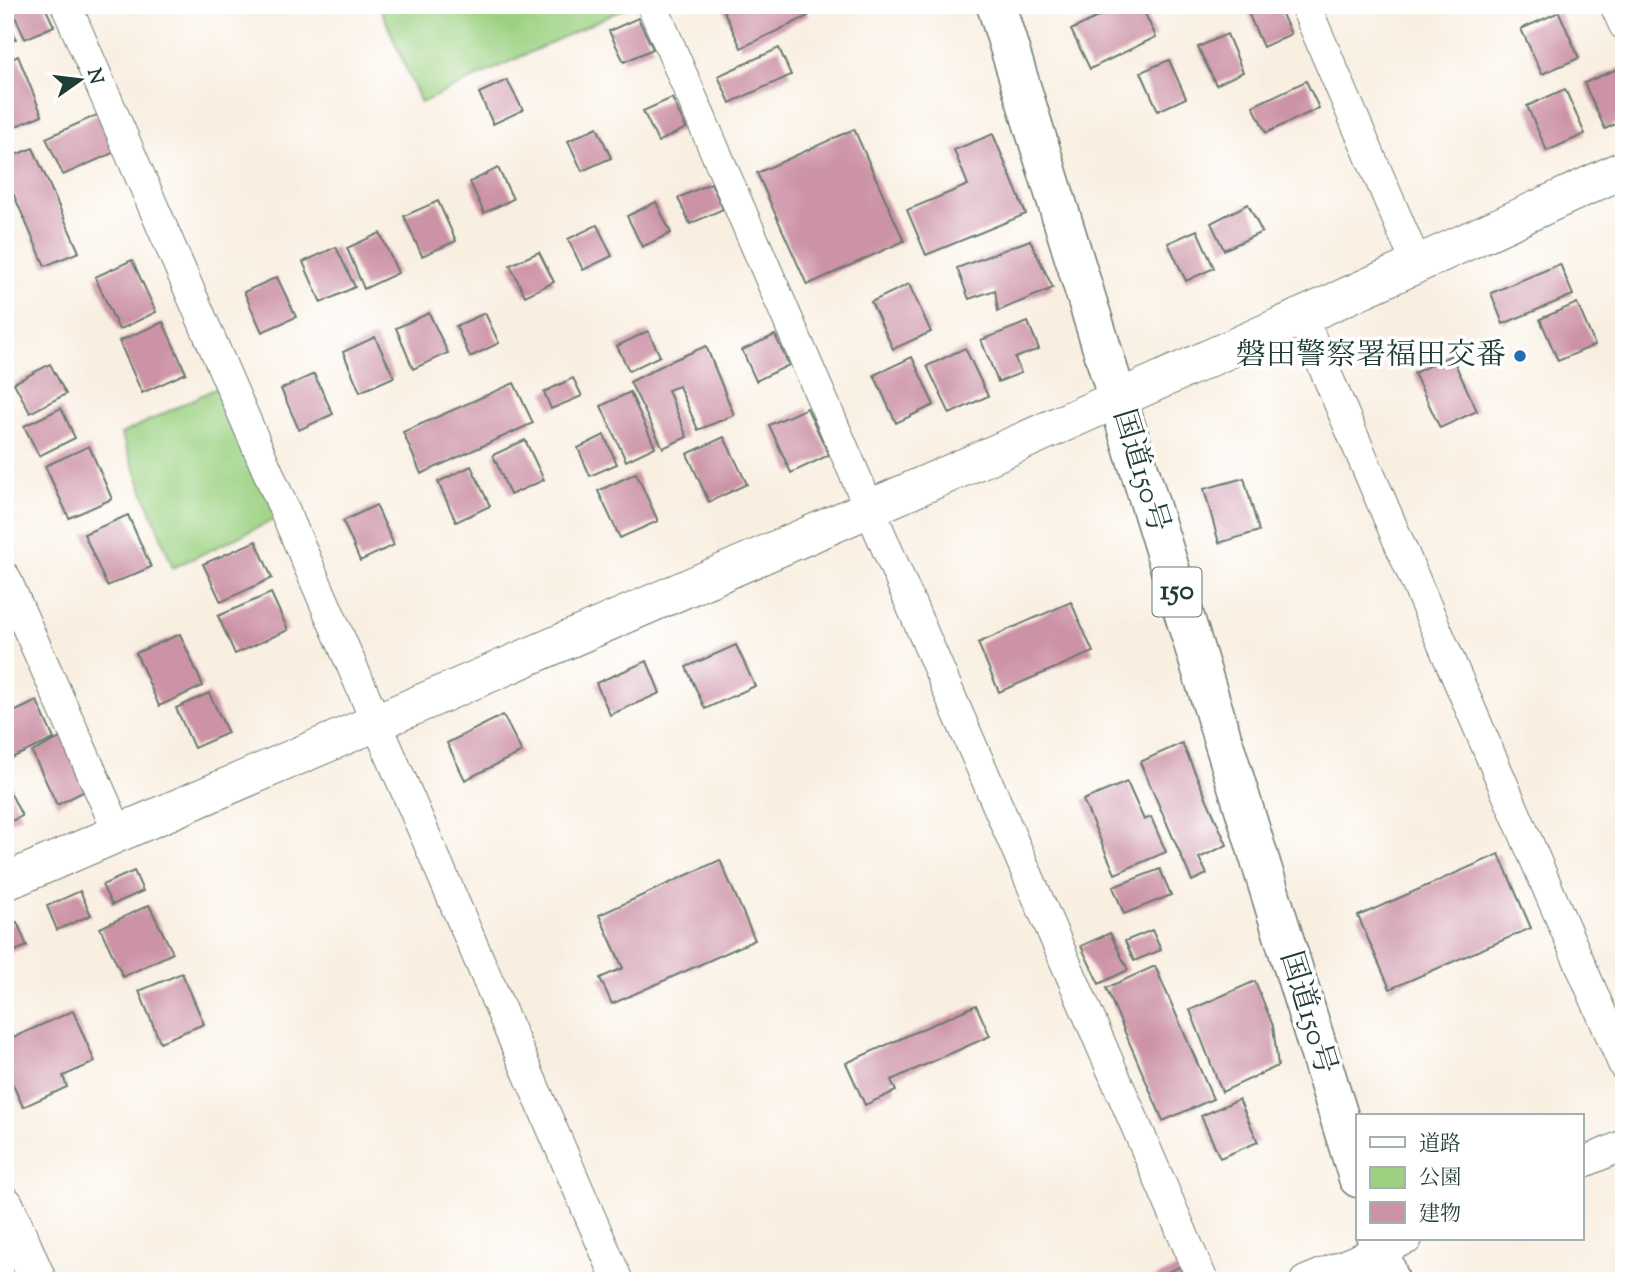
<svg xmlns="http://www.w3.org/2000/svg" width="1629" height="1286" font-family="'Sorts Mill Goudy','Noto Serif JP',serif">
	<rect width="100%" height="100%" fill="#fff"/>
	<filter id="ink" filterUnits="userSpaceOnUse"><feTurbulence type="fractalNoise" baseFrequency=".0143" numOctaves="2"/><feDisplacementMap in="SourceGraphic" scale="14" xChannelSelector="R" yChannelSelector="G"/><feConvolveMatrix kernelMatrix="1 2 1 2 8 2 1 2 1" color-interpolation-filters="sRGB"/></filter>
	<filter id="wash" filterUnits="userSpaceOnUse"><feTurbulence type="fractalNoise" baseFrequency=".00686" numOctaves="4" result="noise"/><feDisplacementMap in="SourceGraphic" scale="28" xChannelSelector="R" yChannelSelector="G"/><feGaussianBlur stdDeviation="1.57" result="paint"/><feColorMatrix in="noise" values="0 0 0 0 0 0 0 0 0 0 0 0 0 0 0 0 0 1.4 0 .05"/><feComposite in="paint" operator="in"/></filter>
	<g filter="url(#wash)">
		<rect width="100%" height="100%" fill="#f9efe1"/>
		<path fill="#9cd182" stroke="#5e875b" stroke-width="2" d="M379,5H630V6L421,103Z
			M229,382L286,514L173,568L121,434Z"/>
		<g id="blocks">
			<path fill="#cc92a6" d="M10,5H44L54,26L25,39Z
				M721,5H802L808,16L741,48Z
				M1122,5H1141L1156,37L1090,69L1071,30Z
				M1252,5H1278L1291,34L1263,47L1246,8Z
				M1559,12L1579,58L1542,74L1521,29Z
				M5,17L16,39L5,44Z
				M638,18L653,49L624,62L609,31Z
				M1227,34L1243,72L1216,85L1198,47Z
				M779,48L791,75L730,103L718,76Z
				M18,56L42,115L5,131V62Z
				M1169,60L1186,98L1158,111L1141,72Z
				M1622,67L1624,70V120L1605,129L1584,83Z
				M507,80L523,110L493,124L479,93Z
				M1306,81L1319,108L1266,133L1253,106Z
				M1565,89L1585,134L1547,151L1527,106Z
				M672,98L686,128L658,142L643,111Z
				M99,114L115,152L63,175L46,138Z
				M597,127L611,158L582,171L568,141Z
				M854,129L904,241L807,285L757,173Z
				M993,134L1026,214L926,255L907,210L968,185L954,150Z
				M33,148L79,252L45,266L5,175V159Z
				M498,168L513,199L484,213L470,182Z
				M711,183L723,209L690,224L678,198Z
				M438,201L456,241L422,256L404,216Z
				M656,202L671,233L642,247L627,216Z
				M1248,204L1262,232L1224,250L1211,223Z
				M597,225L612,256L583,270L568,239Z
				M1197,230L1214,268L1186,281L1168,243Z
				M380,233L398,273L364,289L347,248Z
				M1030,240L1053,288L998,311L995,290L969,299L957,268Z
				M336,247L355,287L321,303L303,262Z
				M539,252L554,282L525,296L510,265Z
				M132,260L156,312L119,330L95,277Z
				M1560,264L1573,295L1503,324L1491,293Z
				M277,277L296,317L262,332L244,292Z
				M909,284L931,332L893,349L871,302Z
				M1577,303L1595,345L1558,361L1540,319Z
				M429,313L448,353L413,369L396,328Z
				M485,313L499,343L470,357L456,326Z
				M163,322L186,373L142,393L119,341Z
				M1028,322L1039,349L1015,358L1021,373L998,382L981,340Z
				M648,331L660,356L629,371L617,346Z
				M775,335L789,365L756,381L742,350Z
				M375,337L394,377L360,392L343,352Z
				M706,346L734,415L698,430L679,386L668,390L687,437L663,448L630,382L669,362Z
				M965,348L988,396L950,414L927,366Z
				M1451,355L1477,411L1440,428L1414,373Z
				M912,357L934,405L896,423L874,375Z
				M50,364L66,394L30,413L14,383Z
				M314,374L333,414L299,430L281,389Z
				M573,378L582,396L551,409L544,392Z
				M514,383L533,423L421,474L403,432Z
				M630,392L655,447L626,461L601,406Z
				M61,408L75,438L39,456L24,426Z
				M807,408L829,455L791,473L769,425Z
				M604,435L617,464L590,476L578,448Z
				M724,437L747,484L709,502L687,454Z
				M525,440L544,480L510,495L493,455Z
				M89,446L112,499L69,518L45,466Z
				M471,466L490,506L456,522L438,482Z
				M636,473L658,521L620,538L598,491Z
				M1244,478L1259,531L1219,543L1204,489Z
				M376,505L394,545L360,561L343,521Z
				M128,515L151,567L107,586L84,534Z
				M256,541L272,578L221,602L203,564Z
				M271,593L288,630L235,654L218,616Z
				M1071,602L1093,652L999,692L978,643Z
				M180,634L203,686L159,706L136,653Z
				M736,645L755,686L705,709L686,667Z
				M647,661L660,693L610,715L596,683Z
				M209,693L228,733L194,748L176,708Z
				M37,701L54,739L5,761V716Z
				M503,715L522,752L465,780L447,743Z
				M64,736L89,789L57,805L32,752Z
				M1182,743L1227,845L1199,858L1207,874L1192,881L1140,762Z
				M5,782L22,816L5,824Z
				M1127,782L1144,820L1151,817L1166,852L1115,874L1083,800Z
				M1499,854L1531,928L1390,989L1358,916Z
				M720,860L755,940L612,1004L600,978L623,968L599,915Z
				M1160,869L1171,895L1124,914L1113,887Z
				M134,871L143,891L112,905L102,885Z
				M80,891L91,915L57,930L47,906Z
				M149,905L173,953L123,977L100,928Z
				M17,922L27,946L5,955V926Z
				M1152,930L1161,950L1134,961L1125,941Z
				M1110,933L1128,970L1099,984L1081,946Z
				M1155,966L1213,1099L1163,1121L1106,988Z
				M182,973L204,1024L160,1042L139,991Z
				M1255,981L1273,1026L1278,1066L1222,1092L1190,1010Z
				M976,1005L990,1036L891,1080L896,1091L865,1105L846,1063Z
				M73,1011L95,1062L63,1076L67,1087L23,1107L9,1076L5,1078V1041Z
				M1239,1099L1258,1142L1220,1158L1201,1116Z
				M1186,1264L1193,1281H1147Z"/>
		</g>
	</g>
	<g filter="url(#ink)">
		<use href="#blocks" fill-opacity="0" stroke="#6b7b71" stroke-width="2"/>
		<g fill="none" stroke-linecap="round" stroke-linejoin="round">
			<defs>
				<path id="minor" d="M66,5L618,1281
					M652,5L1203,1281
					M1305,5L1417,265
					M1615,5L1624,25
					M1302,317L1624,1066
					M5,577L119,834
					M1582,1163L1624,1145
					M1305,1281L1407,1239"/>
				<path id="tertiary" d="M5,882C547,649 1089,418 1624,169
					M5,1205L38,1281"/>
				<path id="trunk" d="M996,5L1358,1178
					M1376,1239L1390,1281"/>
			</defs>
			<use href="#minor" stroke="#6b7b71" stroke-width="32"/>
			<use href="#tertiary" stroke="#6b7b71" stroke-width="39"/>
			<use href="#trunk" stroke="#6b7b71" stroke-width="41"/>
			<use href="#minor" stroke="#fff" stroke-width="30"/>
			<use href="#tertiary" stroke="#fff" stroke-width="37"/>
			<use href="#trunk" stroke="#fff" stroke-width="38"/>
		</g>
	</g>
	<circle fill="#1f6fb2" stroke="#fff" stroke-width="2.5" cx="1520" cy="356" r="7"/>
	<g text-anchor="middle" dominant-baseline="central" stroke-width="7" stroke-linejoin="round" paint-order="stroke">
		<rect fill="#fff" stroke="#627771" stroke-width="2" x="1152.5" y="567.5" width="49" height="49" rx="5"/>
		<g font-size="28" font-weight="bold" fill="#1f3d34">
			<text x="1177" y="592">150</text>
		</g>
		<g font-size="30" fill="#1f3d34" stroke="#fff" text-anchor="end">
			<text x="1506" y="356">磐田警察署福田交番</text>
		</g>
		<g font-size="30" fill="#1f3d34" stroke="#fff">
			<text transform="translate(1140 471) rotate(73)">国道150号</text>
			<text transform="translate(1307 1013) rotate(73)">国道150号</text>
		</g>
	</g>
	<rect width="1629" height="1286" fill="none" stroke="#fff" stroke-width="28"/>
	<rect x="1356" y="1114" width="228" height="126" fill="#ffffff" stroke="#a5b1ae" stroke-width="2"/>
	<rect x="1370" y="1137" width="35" height="10" fill="#ffffff" stroke="#a5b1ae" stroke-width="2"/>
	<text x="1419" y="1150" font-size="21" fill="#1f3d34">道路</text>
	<rect x="1370" y="1167" width="35" height="21" fill="#9cd182" stroke="#a5b1ae" stroke-width="2"/>
	<text x="1419" y="1184" font-size="21" fill="#1f3d34">公園</text>
	<rect x="1370" y="1202" width="35" height="21" fill="#cc92a6" stroke="#a5b1ae" stroke-width="2"/>
	<text x="1419" y="1220" font-size="21" fill="#1f3d34">建物</text>
	<g transform="translate(80 80) rotate(76)" stroke="#ffffff" stroke-width="5" paint-order="stroke">
	<path d="M0-5L12 26L0 18L-12 26Z" fill="#1f3d34"/>
	<text y="-10" font-size="19" font-weight="bold" text-anchor="middle" fill="#1f3d34">N</text>
	</g>
</svg>
